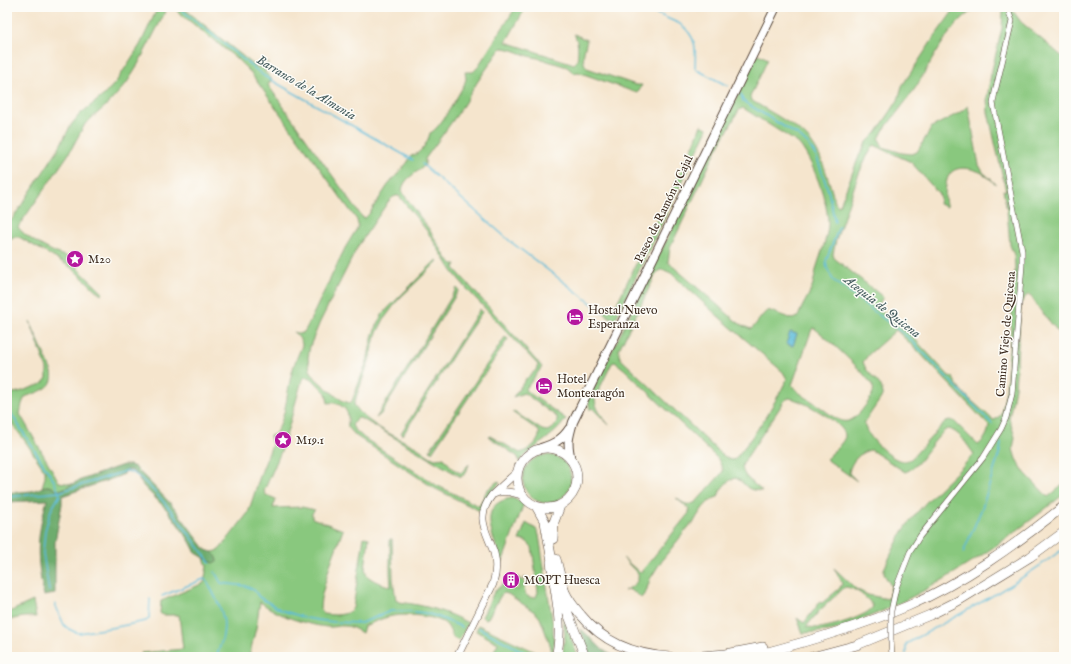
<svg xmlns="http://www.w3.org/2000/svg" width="1071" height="664" font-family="'IM FELL English',serif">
	<rect width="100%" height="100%" fill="#fdfcf7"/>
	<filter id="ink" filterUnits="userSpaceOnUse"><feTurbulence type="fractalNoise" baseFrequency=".025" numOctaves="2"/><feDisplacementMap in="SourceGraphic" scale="8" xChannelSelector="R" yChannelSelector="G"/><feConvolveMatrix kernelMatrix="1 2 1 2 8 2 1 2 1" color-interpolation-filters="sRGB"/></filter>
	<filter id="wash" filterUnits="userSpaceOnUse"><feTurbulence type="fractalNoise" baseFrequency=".012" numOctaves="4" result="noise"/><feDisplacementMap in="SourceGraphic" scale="16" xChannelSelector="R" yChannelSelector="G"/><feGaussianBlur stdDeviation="0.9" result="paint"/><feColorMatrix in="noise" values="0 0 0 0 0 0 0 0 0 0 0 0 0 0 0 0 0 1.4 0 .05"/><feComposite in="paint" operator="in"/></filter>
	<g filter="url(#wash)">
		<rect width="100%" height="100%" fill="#f5e5cd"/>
		<path fill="#89c87e" stroke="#62794e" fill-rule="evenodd" d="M158,7H168L135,70L126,84L108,104L85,124L68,155L18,227C25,238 55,254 68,257C73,259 78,259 83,259L78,263V269L103,293L101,295L72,268L19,237H13L10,240L7,250V224L13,218L57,151L71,125L80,114L104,95L116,82L140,45Z
			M172,7H182L255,66C261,69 263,66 268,62L265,72L272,79L268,85L362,217L365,218L369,214L388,185L407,163L411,156C421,154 428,142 430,133C440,129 458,95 464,85L466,79L465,72H473L477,68L516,7H526L506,42L574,64L577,61C578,51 579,43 574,34L587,40C585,49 580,60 587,68L636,85H642L637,93L578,72L574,73L567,67L538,58C525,57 514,48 501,48L478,81L459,112L425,159V165C418,173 402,178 402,192L429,229L447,259L453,264H456L454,268L542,367L525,390L566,419C554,437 533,446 519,462L518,457L489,437L490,436L520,453C529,450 541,442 539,431L512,412L513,411L542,430L547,431C554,429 558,424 557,417L524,393L513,397L526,379L536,370L538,365L467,289L452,271L427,231L399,196C394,195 391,199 388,202L358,246L320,322L310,346L308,358L310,370L316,379L331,392L343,401L350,403L352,401L367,361L373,334L382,315L390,306L436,260L438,261L398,300L384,319L375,337L369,361L357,395L354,405C369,426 395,436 416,447C423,451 428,456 435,459L444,458C449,464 453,470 461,473L469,464L466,473L461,477L364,420L359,418L356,419L352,425L354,429L364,438L436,485L479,506L487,490L498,481L500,483L485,499L480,511L434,488L356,436L348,427C347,423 349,421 348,417C348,407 335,401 328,403L326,393L311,378L305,377L302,380L283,447L264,491L266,495L276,499L273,508L302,507L315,510L312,513V518L343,530L330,565L321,598L320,608L323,614C333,615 346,617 353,608L364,537L369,538L365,568L367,576L375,581L391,587L390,573V539H392L393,579L396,600L399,602C424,605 446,611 468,623L459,641L453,638C451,632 448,625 443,622C430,615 402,613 388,617C380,619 372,623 364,626L362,633C357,630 351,626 345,626C339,625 333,628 327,627C303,624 279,616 260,602L256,628L249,657H143L141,653L183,649L179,615H162L160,613L161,601L204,583L207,566L204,558L213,563L217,557L212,552L217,551L220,549L248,513L261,473L272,445L270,436L275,434C288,414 286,390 293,369C294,363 301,349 302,345C302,340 297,336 294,332L300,334L304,332L307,327L345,248L356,230L358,226L357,220L250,72L236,58Z
			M956,7H980C951,18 932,62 916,87C906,102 894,116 883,131L879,139L883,147L902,153L912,154L917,152L932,127L959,113L968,106L979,165L983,172L996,184C991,180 986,175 980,172C965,166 948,165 946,185C945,193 944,200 947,207L939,204L940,198L939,194L911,162L874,145L865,160L858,176L836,240L833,254L834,258L883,297L879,304L882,312L910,334L949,376L953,377C957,391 981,408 992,419L994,420L998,418L1001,414L1006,391L1015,267L1014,255L1010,245L1007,210L1003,190L1006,191L988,112L987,98L991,74L1002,28L1003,12L1001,9L996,7H988H1010L1021,22L1064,58V339L1040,310L1030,295H1027L1021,303L1015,388L1009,418L1015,437L1013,449L1016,459L1025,473L1048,497L1064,484V494C1003,543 940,588 868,617C858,621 849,626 839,629C828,632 814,632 803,633L797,618L804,623L817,606L819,602L822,603L839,589L842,584C841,578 836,574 834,568L856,589L868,595L888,599L891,586L884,574V569C892,553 899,535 911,520C929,496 954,477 974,454C967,445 959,430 947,429C932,439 920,468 905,472L871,450C861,451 850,462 849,473L857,481L826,459C831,454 846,441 845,435C844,423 800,399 789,398L785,400L743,463C739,475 754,483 762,491C744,490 749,486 736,478C727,480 720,489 718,497C707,499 698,514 693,524H691L662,560L650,579L646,592L641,598L637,594L628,589L624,591C631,587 640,583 638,574L623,558L639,572L642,571L689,513V509L676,498C684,503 686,507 696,502L722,473L723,470L718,459L624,369L615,362L612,363L595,398C595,409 603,417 609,425L592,408L590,410L588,400L758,54L768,59L750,97L751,100C768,111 800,127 811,142C824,159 829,182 835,202L838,206L840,205L859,156L866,143L876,133L891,111L898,100L902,86L935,36ZM743,108L798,143C812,158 829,204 828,225C827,239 821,253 817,266C815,274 814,282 811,290C807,299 801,307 798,317L792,319L768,310C761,315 758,323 751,329L743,326L736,321L668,262L670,248L715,153L739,110ZM660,270H664L671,273L719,317L783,372L787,379C773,407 755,435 735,459L732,460L728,459L719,452L621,359C617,352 619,349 622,343L656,274ZM814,328C825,336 869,376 873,387C875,393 869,401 865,406C846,433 838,419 816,404C808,398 797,393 792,385L812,329ZM896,330L917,350L989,426C988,434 984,441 978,445L954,421L950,420L946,421L911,459C910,459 907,461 905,461C893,463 865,435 864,423L881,398L883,393L881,386L866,369L863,362L869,354ZM845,587C854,587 868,598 873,606C870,616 830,627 819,628C815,628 811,627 806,627L820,610Z
			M701,125L707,128V131L615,320L606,315L604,311L612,310L617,303L694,144Z
			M457,288L459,290L381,414L376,418Z
			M480,309L482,312L461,343L403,435L401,433Z
			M30,321L52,372C56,389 37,392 25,397L22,404L20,414L59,482L73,484L60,490H56C51,486 48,485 42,487L45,477V471L25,441L7,417V394L19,392L42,384L47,378V369Z
			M505,337L508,339L432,452L430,450Z
			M523 479a24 24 0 1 1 48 0a24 24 0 1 1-48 0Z
			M512,498L524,503L502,563C495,540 474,504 512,498Z
			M526,523L536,529L539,535L553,626L554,645L552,657H491L498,643L476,631L478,625L542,655L550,652L551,647L540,618L536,613L508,594L504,593L501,595L488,618L485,619L482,617L494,592L507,580L512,583L511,586L518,590L519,587L513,583L517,577L523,581L525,577C524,587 522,600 536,597L538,592L532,547L526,541L519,540Z
			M33,601L36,617C26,616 16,618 7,621V613Z
			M563,617L578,657H562L565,634Z"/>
		<path fill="#6eac6d" stroke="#546b46" d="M123,465H130L135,467L173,506L206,550L212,552L217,557V561L213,563L196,553L189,540L177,523L167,510L144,487L139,480V476L131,470H126L124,474L117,477L62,496V504L55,542V594L44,596C36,558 36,537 47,500L7,502V493L32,491L46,486L52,487L56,490H61L78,481Z
			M580,628L603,650L615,657H590Z"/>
		<path fill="#5abbd9" stroke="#4a727c" d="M790,332L797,334L793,346L786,344Z"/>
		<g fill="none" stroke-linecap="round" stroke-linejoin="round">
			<path stroke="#5abbd9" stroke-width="1.5" d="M178,7L264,76L413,160
				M642,7L680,24C697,37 696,48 695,68L697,70L728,86
				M741,94L743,101L799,136L809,145L817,158L828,190L835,222
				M422,164L511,242L603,312
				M839,227L826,261L827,268L833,280L909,338L992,424
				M7,407L54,481L60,495L51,510L45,531L43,553L49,591
				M7,497L59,492L126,471C146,471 198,546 210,563
				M963,553L982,508L1000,451L1001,442
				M215,572L221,583L246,586L254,590L259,597L281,610L306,618L317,620L334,622L361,623L391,611H408L425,613L436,616L462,627
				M162,596L204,579L207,581C223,612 231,623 216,657
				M55,604L64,625L69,629L75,632L79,633L116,627L146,621L149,618L150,599
				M479,628L533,657
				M906,654V644C960,614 1015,586 1064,548"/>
		</g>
	</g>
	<g filter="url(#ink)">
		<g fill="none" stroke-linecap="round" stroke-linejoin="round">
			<defs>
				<path id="street" d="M896,588L910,552L920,536L983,458L1001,429L1006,418L1012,394L1022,265V251L993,103L995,92L1012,21L1007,7
					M891,640L892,657"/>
				<path id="secondary" d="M494,494C503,489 513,493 523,495
					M457,657L493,584C496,574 497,564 494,553C487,531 474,519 492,495L518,471"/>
				<path id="primary" d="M541,448C553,444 562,440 569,429
					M571,460C567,443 568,439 573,422L776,7"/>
				<path id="highway" d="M517 478a30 30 0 1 1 60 0a30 30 0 1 1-60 0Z
					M536,506L545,522L553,567
					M553,539L554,522L560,506
					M556,559C559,570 561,582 565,592C569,601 575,608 581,615C603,642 635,655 670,657
					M551,562C555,593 564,626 556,657
					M560,593L585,657
					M689,657L726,654L763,647
					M749,657C803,643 856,628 908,606C964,582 1016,544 1064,506
					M812,657L857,645L930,615L958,601L1030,557L1064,532"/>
			</defs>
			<use href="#street" stroke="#574638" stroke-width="6"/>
			<use href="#secondary" stroke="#574638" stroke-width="8"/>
			<use href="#primary" stroke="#574638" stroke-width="10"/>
			<use href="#highway" stroke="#574638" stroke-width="10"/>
			<use href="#street" stroke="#fff" stroke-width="5"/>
			<use href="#secondary" stroke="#fff" stroke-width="7"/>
			<use href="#primary" stroke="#fff" stroke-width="8"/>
			<use href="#highway" stroke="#fff" stroke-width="9"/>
			<defs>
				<path id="street-bridge" d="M891,640V611L896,588"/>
			</defs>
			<use href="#street-bridge" stroke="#574638" stroke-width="6" stroke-linecap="butt"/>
			<use href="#street-bridge" stroke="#fff" stroke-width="5"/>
		</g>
	</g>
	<defs>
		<symbol id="sight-disc" viewBox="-11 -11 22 22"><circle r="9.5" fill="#b5179e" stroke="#fdfcf7"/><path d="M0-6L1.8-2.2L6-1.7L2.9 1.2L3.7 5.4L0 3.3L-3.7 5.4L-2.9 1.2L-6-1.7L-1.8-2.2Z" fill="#fff"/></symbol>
		<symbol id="hotel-disc" viewBox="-11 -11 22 22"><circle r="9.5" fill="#b5179e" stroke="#fdfcf7"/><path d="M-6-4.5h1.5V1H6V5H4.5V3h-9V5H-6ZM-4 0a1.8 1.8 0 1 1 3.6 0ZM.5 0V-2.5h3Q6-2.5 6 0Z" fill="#fff"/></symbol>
		<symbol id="building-disc" viewBox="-11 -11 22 22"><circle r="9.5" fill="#b5179e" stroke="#fdfcf7"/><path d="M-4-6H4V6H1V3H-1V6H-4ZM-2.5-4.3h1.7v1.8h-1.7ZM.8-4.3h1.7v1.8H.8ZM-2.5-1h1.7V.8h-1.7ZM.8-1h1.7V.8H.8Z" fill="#fff"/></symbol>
	</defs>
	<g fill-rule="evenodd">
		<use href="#sight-disc" x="65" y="249" width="20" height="20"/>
		<use href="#hotel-disc" x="565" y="307" width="20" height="20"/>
		<use href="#hotel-disc" x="534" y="376" width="20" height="20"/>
		<use href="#sight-disc" x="273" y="430" width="20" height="20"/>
		<use href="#building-disc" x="501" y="570" width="20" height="20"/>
	</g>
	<g text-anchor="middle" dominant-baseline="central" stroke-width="3" stroke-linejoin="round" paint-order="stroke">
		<g font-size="12" fill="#3b2a1e" stroke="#fdfcf7">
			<text transform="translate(664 209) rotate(-64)">Paseo de Ramón y Cajal</text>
			<text transform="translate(1006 334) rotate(-85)">Camino Viejo de Quicena</text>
		</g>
		<g font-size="12" fill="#3b2a1e" stroke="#fdfcf7" text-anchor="start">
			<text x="88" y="259">M20</text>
			<text x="588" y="310">Hostal Nuevo<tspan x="588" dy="14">Esperanza</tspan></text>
			<text x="557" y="379">Hotel<tspan x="557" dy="14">Montearagón</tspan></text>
			<text x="296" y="440">M19.1</text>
			<text x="524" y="580">MOPT Huesca</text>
		</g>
		<g font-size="13" font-style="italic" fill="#465d5f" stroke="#fdfcf7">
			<text transform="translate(306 88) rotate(31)">Barranco de la Almunia</text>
			<text transform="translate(882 307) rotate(38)">Acequia de Quicena</text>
		</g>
	</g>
	<rect width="1071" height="664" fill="none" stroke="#fdfcf7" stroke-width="24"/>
</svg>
